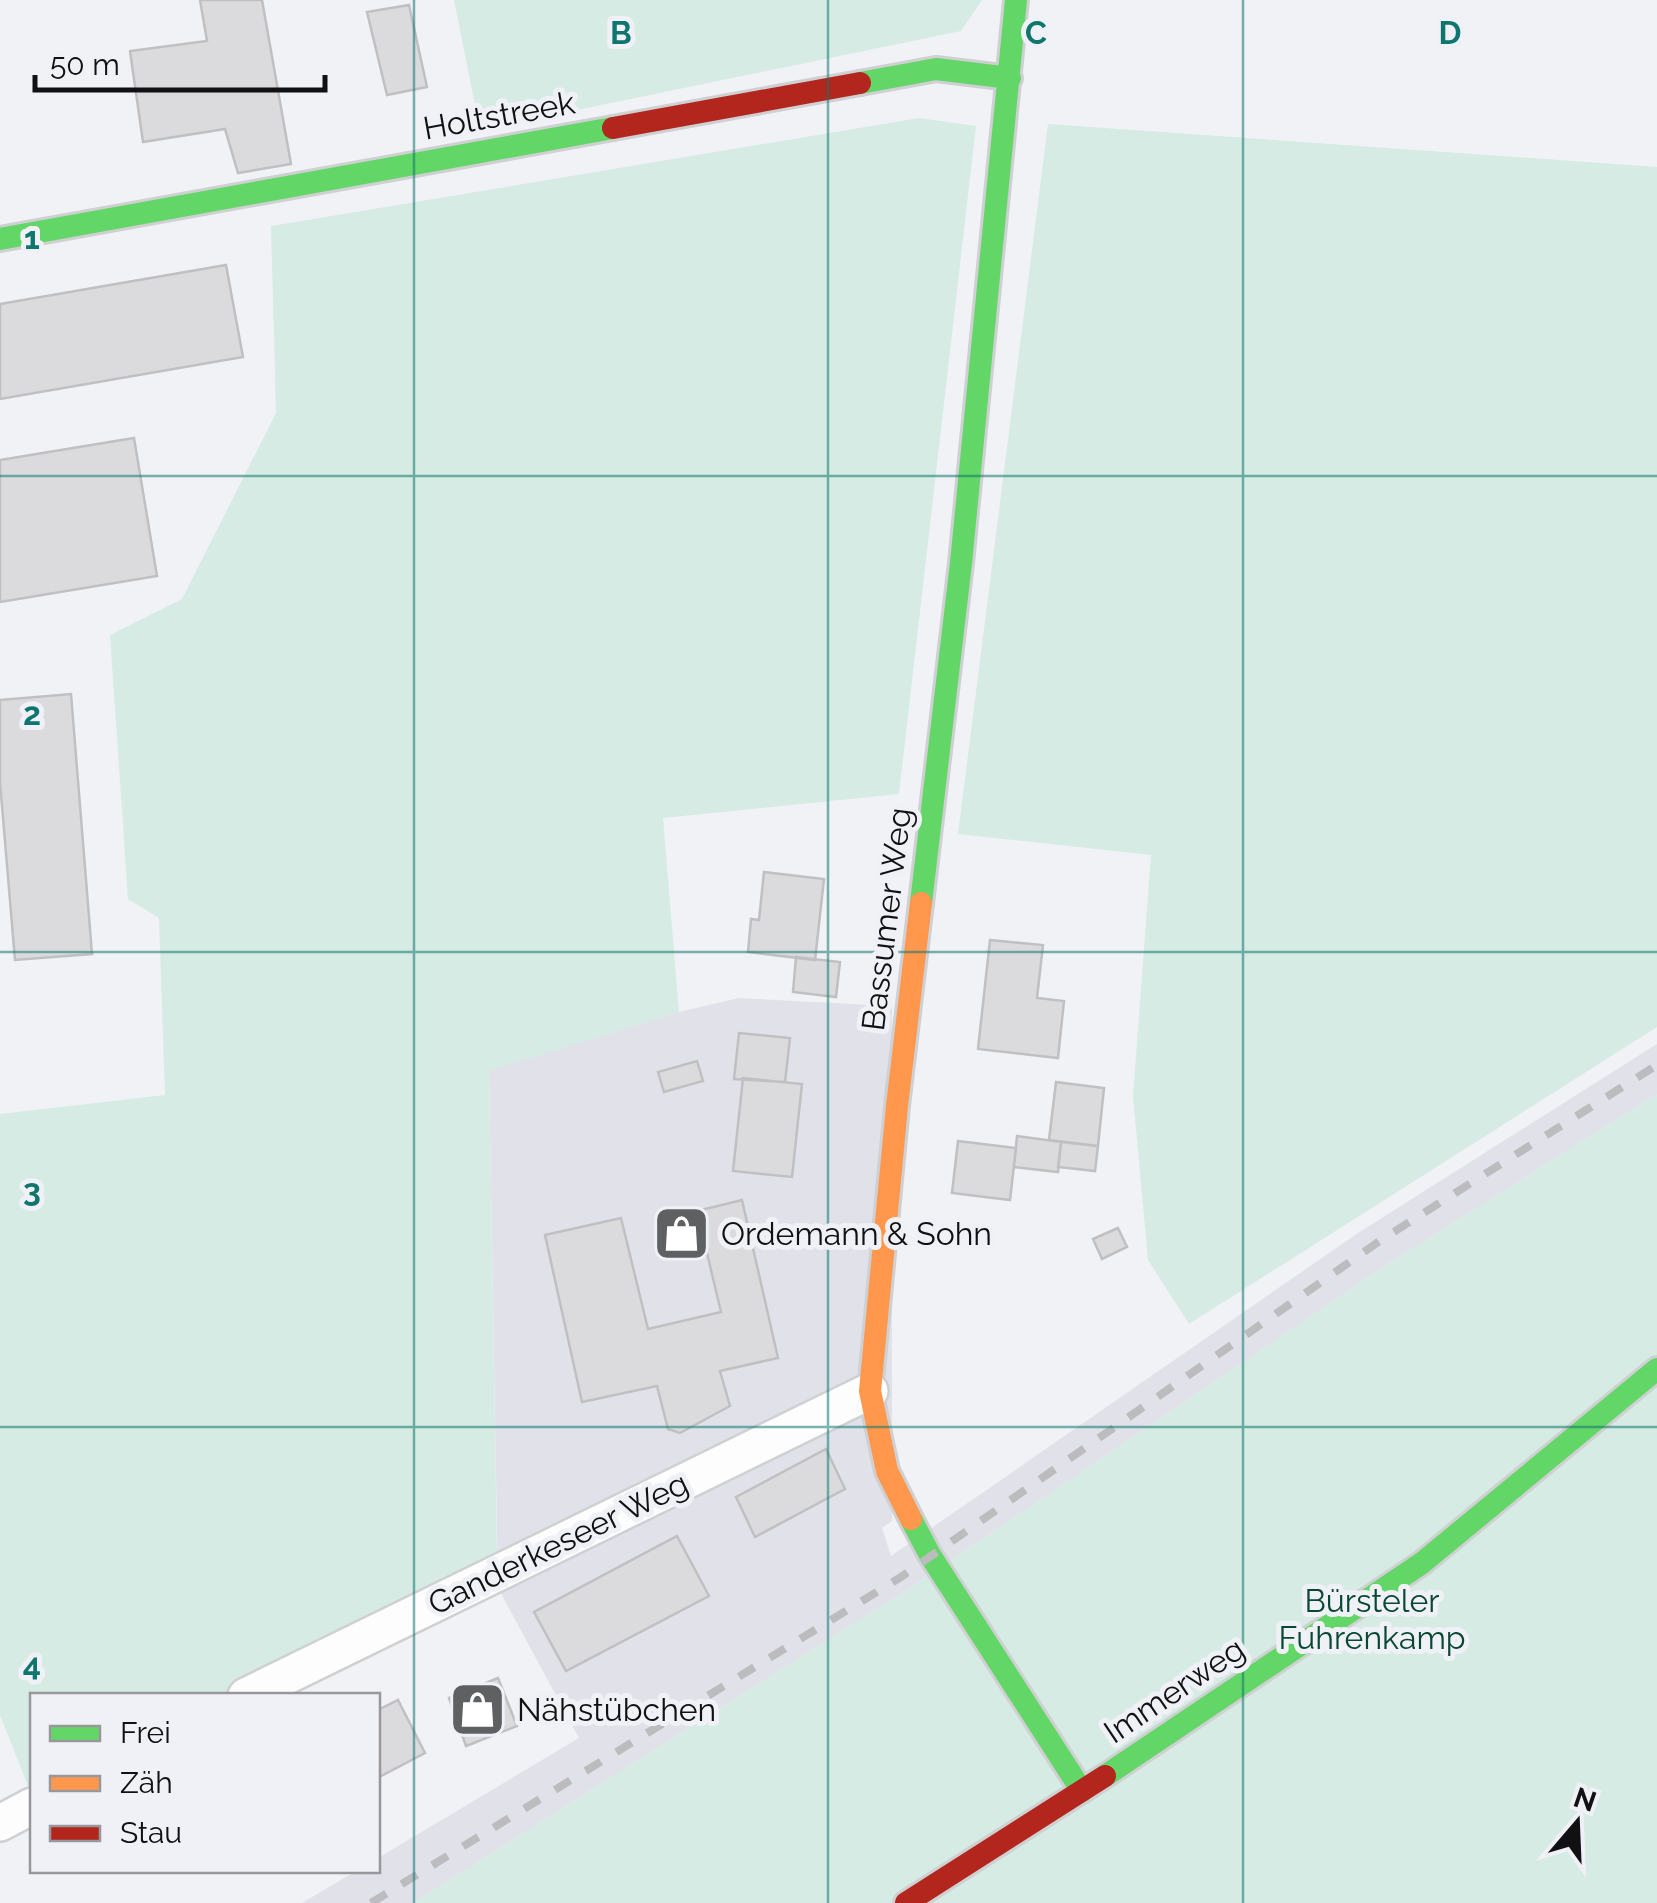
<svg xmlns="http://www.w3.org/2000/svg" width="1657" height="1903" font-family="Raleway,sans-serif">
	<rect width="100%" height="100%" fill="#f1f2f6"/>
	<path fill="#e1e1ea" d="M739,998L892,1006V1521L882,1528L891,1556L1358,1233L1657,1044V1094L1382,1268L910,1588L413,1903H302L356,1871L378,1870V1858L579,1738L498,1588L489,1070L679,1012Z"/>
	<path fill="#d6ebe3" d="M454,0H982L961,31L480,130Z
		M919,118L976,126L899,794L663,818L679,1012L489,1071L497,1552L224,1695L32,1696V1796L0,1715V1114L165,1095L159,918L128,899L110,635L182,599L276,413L271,226Z
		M1048,124L1657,167V1027L1189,1324L1148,1260L1133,1096L1151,855L958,834Z
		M1657,1094V1903H413L910,1588L1382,1268Z"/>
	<path fill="#dbdbde" stroke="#c0c0c2" stroke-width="2.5" d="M200,0H262L291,164L238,173L225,129L143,142L130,51L207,41Z
		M409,5L427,87L387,95L367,12Z
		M226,265L243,357L0,399V304Z
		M134,438L157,576L0,602V460Z
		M71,694L92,954L15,960L0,782V700Z
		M764,872L824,879L815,960L748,952L751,919L759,920Z
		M990,940L1043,945L1037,998L1064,1001L1058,1058L978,1049Z
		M796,957L840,962L836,997L793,992Z
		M739,1033L790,1038L785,1082L734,1079Z
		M697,1061L703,1081L664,1092L658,1072Z
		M743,1078L802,1084L792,1177L733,1171Z
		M1056,1082L1104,1088L1098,1146L1049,1140Z
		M1017,1136L1061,1142L1058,1172L1014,1167Z
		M958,1141L1016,1148L1010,1200L952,1193Z
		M1061,1142L1098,1146L1095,1171L1058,1167Z
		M742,1200L778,1358L720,1371L730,1406L680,1433L668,1429L657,1386L582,1402L545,1235L621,1218L648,1329L721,1312L697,1211Z
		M1118,1228L1127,1247L1102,1259L1093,1239Z
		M826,1449L845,1489L755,1537L736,1497Z
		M677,1536L709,1596L566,1671L534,1612Z
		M498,1678L517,1726L466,1746L449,1698Z
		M398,1700L425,1753L381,1776L378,1770V1710Z"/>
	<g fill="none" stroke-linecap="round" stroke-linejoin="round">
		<defs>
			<path id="street" d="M246,1696L870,1391
				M0,1823L32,1806"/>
			<path id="fast" d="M860,83L936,69L1010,78
				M0,239L613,128
				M921,903L961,563L1016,0
				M911,1519L930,1555L1082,1791
				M1105,1776L1422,1563L1657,1369"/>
			<path id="slow" d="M911,1519L887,1471L870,1391L897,1106L921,903"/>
			<path id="jam" d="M613,128L860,83
				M906,1903L1105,1776"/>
		</defs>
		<use href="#street" stroke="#cfd0d2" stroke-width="40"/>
		<use href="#fast" stroke="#cfd0d2" stroke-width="28"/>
		<use href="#slow" stroke="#cfd0d2" stroke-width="28"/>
		<use href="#jam" stroke="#cfd0d2" stroke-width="28"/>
		<use href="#street" stroke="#fdfdfe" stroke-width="35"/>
		<use href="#fast" stroke="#63d668" stroke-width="22"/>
		<use href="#slow" stroke="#ff974d" stroke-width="22"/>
		<use href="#jam" stroke="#b3261e" stroke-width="22"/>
		<path stroke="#bcbcbe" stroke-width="8" stroke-dasharray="18 18" stroke-linecap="butt" d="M371,1903L901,1577L1381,1240L1657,1065"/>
	</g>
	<path fill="none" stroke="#0f766e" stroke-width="2.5" stroke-opacity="0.55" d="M414,0V1903M828,0V1903M1243,0V1903M0,476H1657M0,952H1657M0,1427H1657"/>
	<defs>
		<symbol id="shop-square" viewBox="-11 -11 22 22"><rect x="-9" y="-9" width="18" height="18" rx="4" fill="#5f6062" stroke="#f0f1f7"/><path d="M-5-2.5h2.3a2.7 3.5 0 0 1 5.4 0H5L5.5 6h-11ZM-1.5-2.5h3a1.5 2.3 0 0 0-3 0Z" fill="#fff"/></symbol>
	</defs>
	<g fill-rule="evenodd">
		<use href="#shop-square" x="650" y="1202" width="63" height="63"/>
		<use href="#shop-square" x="446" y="1678" width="63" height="63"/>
	</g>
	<g text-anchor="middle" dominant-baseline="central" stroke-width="10" stroke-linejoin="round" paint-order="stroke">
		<g font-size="32" fill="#111113" stroke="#f0f1f7">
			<text transform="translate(499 115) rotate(-10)">Holtstreek</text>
			<text transform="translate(886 919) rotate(-83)">Bassumer Weg</text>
			<text transform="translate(558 1543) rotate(-26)">Ganderkeseer Weg</text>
			<text transform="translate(1174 1690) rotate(-34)">Immerweg</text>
		</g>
		<g font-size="32" fill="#111113" stroke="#f0f1f7" text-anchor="start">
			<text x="721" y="1233">Ordemann &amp; Sohn</text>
			<text x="517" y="1709">Nähstübchen</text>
		</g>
		<g font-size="32" fill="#074832" stroke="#f0f1f7">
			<text x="1372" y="1600">Bürsteler<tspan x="1372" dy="37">Fuhrenkamp</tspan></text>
		</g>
	</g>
	<g font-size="32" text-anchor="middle" font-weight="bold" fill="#0f766e" stroke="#f0f1f7" stroke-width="10" stroke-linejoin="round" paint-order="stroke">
		<text x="621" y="44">B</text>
		<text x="1036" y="44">C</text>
		<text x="1450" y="44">D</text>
		<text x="32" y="249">1</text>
		<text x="32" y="725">2</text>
		<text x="32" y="1201">3</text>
		<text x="32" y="1676">4</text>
	</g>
	<rect x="30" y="1693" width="350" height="180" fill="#f0f1f7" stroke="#97979c" stroke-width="2.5"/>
	<rect x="50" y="1726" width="50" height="15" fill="#63d668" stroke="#97979c" stroke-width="2.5"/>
	<text x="120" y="1743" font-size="30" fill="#111113">Frei</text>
	<rect x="50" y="1776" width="50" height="15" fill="#ff974d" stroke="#97979c" stroke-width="2.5"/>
	<text x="120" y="1793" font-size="30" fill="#111113">Zäh</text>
	<rect x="50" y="1826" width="50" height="15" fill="#b3261e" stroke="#97979c" stroke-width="2.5"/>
	<text x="120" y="1843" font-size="30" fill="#111113">Stau</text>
	<g transform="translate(1577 1823) rotate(19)" stroke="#f0f1f7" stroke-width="8" paint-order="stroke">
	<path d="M0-8L18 38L0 25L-18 38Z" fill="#111113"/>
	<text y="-15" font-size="28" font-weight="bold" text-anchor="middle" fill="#111113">N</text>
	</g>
	<path d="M35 75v15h290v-15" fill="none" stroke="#111113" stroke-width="5"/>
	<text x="50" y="75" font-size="30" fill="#111113" stroke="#f0f1f7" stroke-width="8" paint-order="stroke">50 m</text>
</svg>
